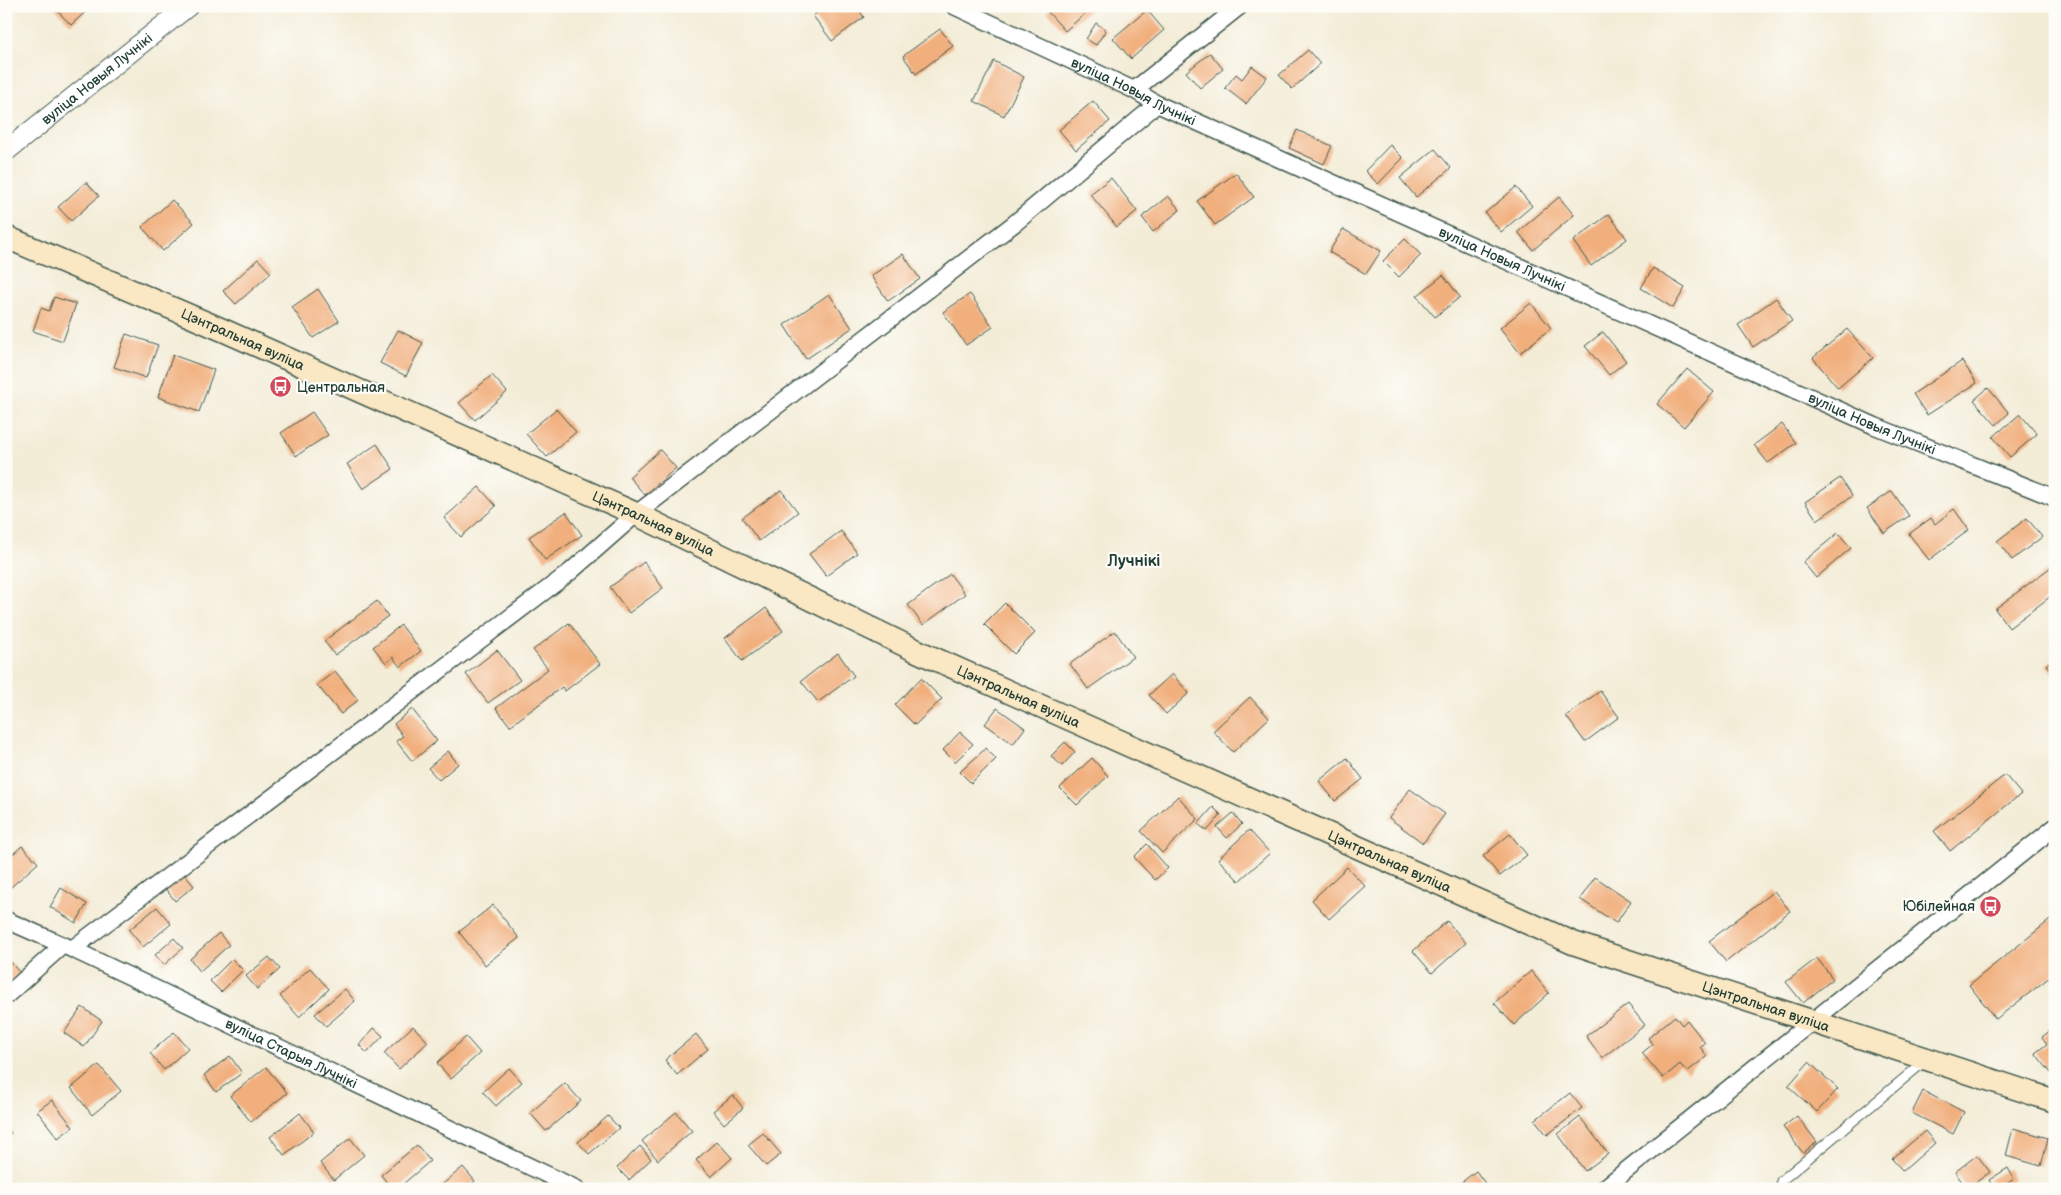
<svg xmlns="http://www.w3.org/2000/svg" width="2061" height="1195" font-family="'Balsamiq Sans',sans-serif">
	<rect width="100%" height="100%" fill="#fdfcf7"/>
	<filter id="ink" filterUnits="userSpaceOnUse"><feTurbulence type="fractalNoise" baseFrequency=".02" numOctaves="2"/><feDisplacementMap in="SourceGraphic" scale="10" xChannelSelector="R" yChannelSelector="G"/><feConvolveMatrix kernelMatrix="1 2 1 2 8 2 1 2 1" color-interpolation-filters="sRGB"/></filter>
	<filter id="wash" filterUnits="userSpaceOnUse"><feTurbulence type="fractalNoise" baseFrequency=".0096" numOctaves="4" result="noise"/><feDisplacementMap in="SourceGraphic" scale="20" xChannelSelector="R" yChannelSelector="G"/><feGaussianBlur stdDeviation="1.12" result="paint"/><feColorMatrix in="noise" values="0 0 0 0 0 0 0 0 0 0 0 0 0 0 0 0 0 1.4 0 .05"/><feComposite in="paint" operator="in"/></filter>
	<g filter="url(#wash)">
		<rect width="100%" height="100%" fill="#f3ecd7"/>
		<g id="blocks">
			<path fill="#f1af7d" d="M53,6H92L71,25Z
				M825,6H856L864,17L832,41L813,16Z
				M1052,6H1094L1065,31L1047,11Z
				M1147,10L1164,30L1131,59L1113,38Z
				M1096,23L1106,30L1096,45L1086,39Z
				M940,29L953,46L916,74L903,56Z
				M1308,50L1320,64L1292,89L1279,75Z
				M1210,53L1223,69L1200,88L1186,72Z
				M994,61L1024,77L1004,116L974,101Z
				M1252,66L1267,77L1246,104L1225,88L1236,74L1242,79Z
				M1093,101L1110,121L1076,150L1059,130Z
				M1297,130L1332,146L1324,164L1289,148Z
				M1390,145L1403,158L1378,184L1365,171Z
				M1435,149L1451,168L1416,197L1400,178Z
				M1236,173L1254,197L1215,225L1197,201Z
				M1111,178L1137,211L1117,227L1090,194Z
				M86,182L99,196L71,221L58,207Z
				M1516,187L1532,206L1501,232L1485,213Z
				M1168,196L1180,210L1153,232L1142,217Z
				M1559,197L1574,215L1533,250L1518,232Z
				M172,200L194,223L163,251L142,227Z
				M1609,214L1627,239L1591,266L1573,241Z
				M1343,229L1381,251L1366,274L1329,252Z
				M1405,239L1421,255L1399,277L1383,261Z
				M903,254L920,279L888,301L871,276Z
				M258,259L271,273L236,304L223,291Z
				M1653,268L1685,288L1673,308L1641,288Z
				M1443,275L1460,297L1435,317L1417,296Z
				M318,289L339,321L313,338L292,307Z
				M829,294L852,328L806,359L784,325Z
				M970,294L993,327L966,345L943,312Z
				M54,297L76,304L63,341L33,331L41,308L49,311Z
				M1776,298L1792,321L1753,347L1738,325Z
				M1531,303L1551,328L1520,353L1500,328Z
				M1847,329L1873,358L1838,388L1813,358Z
				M398,330L423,343L406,376L380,363Z
				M1603,332L1626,361L1609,375L1585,346Z
				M126,334L158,345L146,378L114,367Z
				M173,355L214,370L199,412L158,397Z
				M1962,361L1977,383L1927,415L1913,394Z
				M1687,369L1714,392L1684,427L1657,404Z
				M492,375L507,392L475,420L459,403Z
				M1988,388L2009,413L1996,425L1974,400Z
				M556,409L576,432L547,457L526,434Z
				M312,412L328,435L296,456L281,433Z
				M2020,414L2037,434L2010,457L1993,437Z
				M1782,424L1796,443L1768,463L1754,445Z
				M377,444L393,469L363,489L347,464Z
				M660,450L676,468L645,495L629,477Z
				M1840,478L1852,496L1817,520L1805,502Z
				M479,487L496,506L461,537L444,518Z
				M781,490L798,512L759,541L742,518Z
				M1892,491L1909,516L1884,533L1867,508Z
				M1954,509L1969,530L1929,560L1909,534L1931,518L1935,524Z
				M566,512L582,535L545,560L529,537Z
				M2027,518L2042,537L2012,560L1997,541Z
				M841,531L857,553L826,576L809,554Z
				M1838,533L1851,548L1816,578L1803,562Z
				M644,562L663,588L629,613L610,587Z
				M2055,564V593L2009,628L1995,609Z
				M950,574L965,594L923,625L908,605Z
				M377,601L388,616L335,655L324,641Z
				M1005,603L1035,633L1014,654L984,624Z
				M766,608L783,631L742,661L725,638Z
				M569,623L600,664L565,691L562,687L510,726L496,708L548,669L533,650Z
				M401,625L421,651L400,667L393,657L386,663L373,647Z
				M1115,631L1133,657L1088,689L1070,664Z
				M497,650L520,680L488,703L466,674Z
				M838,653L854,676L818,702L801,681Z
				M2055,658V675L2046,665Z
				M335,671L358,700L341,714L317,685Z
				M1172,674L1189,693L1166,714L1149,695Z
				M921,678L942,699L915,725L895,705Z
				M1600,691L1619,717L1585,742L1566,716Z
				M1250,697L1269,718L1233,752L1213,731Z
				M997,708L1025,728L1013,744L985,724Z
				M412,709L437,741L412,761L396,741L403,736L394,724Z
				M960,732L973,744L955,762L943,750Z
				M1065,742L1075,752L1062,766L1051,756Z
				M986,748L996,759L971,783L960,772Z
				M448,751L458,764L439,780L428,768Z
				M1092,758L1108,776L1077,805L1060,788Z
				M1347,758L1363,779L1335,801L1319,781Z
				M2005,775L2021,794L1950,851L1934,831Z
				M1410,789L1445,814L1423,843L1389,818Z
				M1178,796L1198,819L1162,853L1141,831Z
				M1213,807L1221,815L1207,831L1198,824Z
				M1233,813L1242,824L1227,838L1217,827Z
				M1249,830L1270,853L1239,881L1218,859Z
				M1510,834L1527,855L1500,876L1483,856Z
				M1147,844L1168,868L1155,880L1134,857Z
				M22,846L38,863L11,887L6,882V860Z
				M1347,867L1365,886L1329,919L1312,900Z
				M183,873L194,886L175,901L165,888Z
				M1595,877L1631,901L1616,923L1580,899Z
				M61,888L87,904L76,923L50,907Z
				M1774,891L1790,911L1726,962L1709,941Z
				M493,905L519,938L485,965L459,932Z
				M157,907L171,924L143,947L129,930Z
				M2055,916V973L1996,1019L1969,985Z
				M1447,921L1466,943L1432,973L1413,951Z
				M219,933L229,945L200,971L190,959Z
				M174,938L183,948L164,965L155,955Z
				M6,957L20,973L6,985Z
				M269,957L280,969L257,989L246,976Z
				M1817,958L1833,979L1803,1003L1786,982Z
				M232,959L243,970L221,992L210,981Z
				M310,968L329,989L299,1017L280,996Z
				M1531,971L1549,993L1514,1025L1494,1003Z
				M345,989L355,1001L326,1026L315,1014Z
				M1628,1004L1645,1025L1602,1058L1586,1036Z
				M82,1007L102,1021L84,1047L64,1033Z
				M1675,1016L1682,1025L1687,1020L1705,1043L1700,1047L1707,1056L1687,1072L1680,1064L1663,1078L1642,1053L1653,1044L1648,1038Z
				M413,1026L428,1042L399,1069L384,1053Z
				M2055,1027V1070L2051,1073L2035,1053L2047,1044L2042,1037Z
				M374,1028L383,1036L367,1053L359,1045Z
				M174,1032L188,1048L164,1070L150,1053Z
				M696,1034L708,1049L677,1075L665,1060Z
				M466,1037L480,1053L451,1079L437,1063Z
				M230,1056L242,1073L216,1092L204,1075Z
				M1809,1062L1838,1089L1817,1112L1788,1086Z
				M99,1065L121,1091L92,1115L71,1088Z
				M266,1067L287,1093L251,1122L230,1096Z
				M509,1068L522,1082L496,1106L483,1092Z
				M565,1083L581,1101L546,1131L530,1113Z
				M1923,1091L1964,1112L1953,1134L1912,1113Z
				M1570,1093L1582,1108L1547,1135L1535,1120Z
				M733,1095L743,1108L724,1124L713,1111Z
				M52,1100L73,1127L58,1138L37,1111Z
				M676,1112L692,1131L658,1160L642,1141Z
				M300,1113L314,1132L284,1155L270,1137Z
				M608,1116L619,1128L589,1154L578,1142Z
				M1797,1116L1817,1142L1803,1153L1783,1127Z
				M1580,1117L1608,1154L1585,1171L1558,1134Z
				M6,1126L11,1133L6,1137Z
				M2013,1128L2048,1138L2041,1166L2006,1156Z
				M1925,1131L1935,1143L1903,1171L1892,1159Z
				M763,1133L781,1154L766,1166L748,1145Z
				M350,1138L364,1155L334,1180L320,1163Z
				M717,1141L732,1158L711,1177L696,1160Z
				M417,1145L430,1161L397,1189H392L381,1175Z
				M640,1146L651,1159L629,1180L617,1168Z
				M1977,1155L1990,1172L1967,1189L1955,1172Z
				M463,1167L475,1181L466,1189H437Z
				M2008,1168L2014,1179L1999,1189H1994L1989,1180Z
				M1476,1171L1487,1186L1483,1189H1453Z
				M917,1183L923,1189H911Z"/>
		</g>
	</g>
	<g filter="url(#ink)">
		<use href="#blocks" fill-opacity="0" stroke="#3f574c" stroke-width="1"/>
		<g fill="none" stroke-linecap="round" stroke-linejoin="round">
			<defs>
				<path id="service" d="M1781,1181L1925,1061"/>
				<g id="minor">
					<path id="s1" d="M954,6L1134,90L1157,104L1875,426L2055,498"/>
					<path d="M1134,90L1240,6"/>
					<path id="s2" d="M6,920L72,949L577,1189"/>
					<path d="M72,949L570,572L636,514L1015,223L1157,104"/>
					<path d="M6,996L63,945"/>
					<path d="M1603,1189L2055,827"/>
				</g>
				<g id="tertiary">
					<path id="s3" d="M6,151L188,6"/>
				</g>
				<g id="secondary">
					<path id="s4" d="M6,237L225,331L636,514L917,651L1573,943L2055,1101"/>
				</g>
			</defs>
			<use href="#service" stroke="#3f574c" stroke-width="11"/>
			<use href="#minor" stroke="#3f574c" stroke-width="19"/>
			<use href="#tertiary" stroke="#3f574c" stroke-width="22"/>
			<use href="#secondary" stroke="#3f574c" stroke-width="25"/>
			<use href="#service" stroke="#fff" stroke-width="9"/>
			<use href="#minor" stroke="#fff" stroke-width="16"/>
			<use href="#tertiary" stroke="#fff" stroke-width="20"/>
			<use href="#secondary" stroke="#fae7c3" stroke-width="22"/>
		</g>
	</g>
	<defs>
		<symbol id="bus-disc" viewBox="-11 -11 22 22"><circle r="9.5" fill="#d1495b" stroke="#fdfcf7"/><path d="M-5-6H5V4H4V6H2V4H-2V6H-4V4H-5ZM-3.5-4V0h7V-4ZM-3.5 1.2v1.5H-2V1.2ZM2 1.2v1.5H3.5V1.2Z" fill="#fff"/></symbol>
	</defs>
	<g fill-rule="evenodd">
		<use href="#bus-disc" x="268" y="374" width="25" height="25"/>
		<use href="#bus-disc" x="1978" y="894" width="25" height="25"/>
	</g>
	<g text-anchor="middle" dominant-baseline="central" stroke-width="4.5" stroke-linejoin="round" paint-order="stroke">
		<g font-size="14" fill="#1f3d34" stroke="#fdfcf7">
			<text stroke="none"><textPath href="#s3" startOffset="116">вуліца Новыя Лучнікі</textPath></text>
			<text stroke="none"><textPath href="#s1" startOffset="199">вуліца Новыя Лучнікі</textPath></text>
			<text stroke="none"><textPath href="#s1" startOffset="604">вуліца Новыя Лучнікі</textPath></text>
			<text stroke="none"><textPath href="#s4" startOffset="258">Цэнтральная вуліца</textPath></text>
			<text stroke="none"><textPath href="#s1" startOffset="1009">вуліца Новыя Лучнікі</textPath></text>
			<text stroke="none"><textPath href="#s4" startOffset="708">Цэнтральная вуліца</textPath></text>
			<text stroke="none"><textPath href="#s4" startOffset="1112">Цэнтральная вуліца</textPath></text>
			<text stroke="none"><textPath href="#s4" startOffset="1518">Цэнтральная вуліца</textPath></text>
			<text stroke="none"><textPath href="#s4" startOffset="1922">Цэнтральная вуліца</textPath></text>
			<text stroke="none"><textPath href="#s2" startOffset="315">вуліца Старыя Лучнікі</textPath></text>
		</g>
		<g font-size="14" fill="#1f3d34" stroke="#fdfcf7" text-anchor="start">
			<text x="297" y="387">Центральная</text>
			<text x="1975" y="906" text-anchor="end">Юбілейная</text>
		</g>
		<g font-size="16" font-weight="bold" fill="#1f3d34" stroke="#fdfcf7">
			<text x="1134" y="561">Лучнікі</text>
		</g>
	</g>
	<rect width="2061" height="1195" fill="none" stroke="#fdfcf7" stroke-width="25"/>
</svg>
